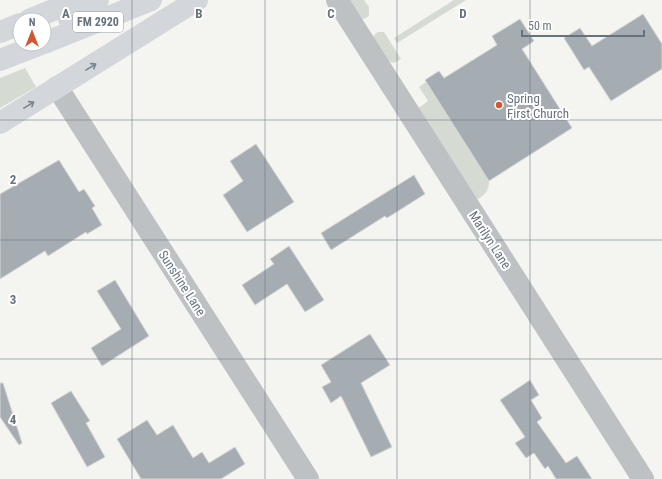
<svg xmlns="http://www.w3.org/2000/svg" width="662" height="479" font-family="'Roboto Condensed',sans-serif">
	<rect width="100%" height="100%" fill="#f4f4f0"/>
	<path fill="#d5dad2" d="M346,0H364L369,7V16L364,19L357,18Z
		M454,0H466L397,43L394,38Z
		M378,32H384L401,59L394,63L388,61L373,42L374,35Z
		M25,68L36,87L0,108V78Z
		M426,82L489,181C489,191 485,194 477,200L416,110L428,101L419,87Z"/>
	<path fill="#a6adb2" stroke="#d5d5d3" d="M643,14L662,44V69L611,101L589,67L584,70L564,38L580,28L592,46Z
		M520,19L534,41L522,49L572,128L489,181L425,80L439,71L444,78L497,45L492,36Z
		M256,144L294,202L247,232L223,195L243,181L230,161Z
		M59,160L79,192L84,189L95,206L92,208L102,225L87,234L86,232L48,256L45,251L0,279V194Z
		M414,175L425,194L387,218L385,216L331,250L321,233Z
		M289,246L324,300L305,312L287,284L255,305L242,285L274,264L270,259Z
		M115,280L149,336L102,366L91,348L121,329L97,291Z
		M370,334L390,365L361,383L392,447L371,457L341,396L331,403L322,387L331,382L321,365Z
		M530,380L539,395L531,400L542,418L537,422L566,463L577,456L592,479H556L548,466L545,469L534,453L526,458L515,443L525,437L500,400Z
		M0,383H3L22,443L19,445L0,417Z
		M71,391L90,421L86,423L105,457L87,467L51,403Z
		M147,420L157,435L173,425L193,458L202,452L209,463L235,447L245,464L221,479H141L117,439Z"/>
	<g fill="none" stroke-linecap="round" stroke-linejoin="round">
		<path stroke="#bdc1c4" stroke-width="22" d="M337,0L643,479
			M57,87L308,479"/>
		<path stroke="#d3d7db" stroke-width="22" d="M69,19L93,10L98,0
			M29,20L77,0
			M0,32L20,24
			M44,43L151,0
			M0,60L41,44
			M0,123L197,0"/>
	</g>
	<defs><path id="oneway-shaft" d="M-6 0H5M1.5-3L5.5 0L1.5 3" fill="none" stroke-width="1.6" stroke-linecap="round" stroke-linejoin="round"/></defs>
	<g stroke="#76828c">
		<use href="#oneway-shaft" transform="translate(91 67) rotate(-32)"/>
		<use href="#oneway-shaft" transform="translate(29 105) rotate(-32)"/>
	</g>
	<path fill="none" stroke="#66737e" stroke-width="1" stroke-opacity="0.55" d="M132,0V479M265,0V479M397,0V479M530,0V479M0,120H662M0,240H662M0,359H662"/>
	<circle fill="#d15733" stroke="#fff" stroke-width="1.5" cx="499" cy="105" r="4"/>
	<g text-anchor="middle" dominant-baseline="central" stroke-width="4" stroke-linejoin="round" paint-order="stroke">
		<rect fill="#fff" stroke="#949da5" stroke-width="1" x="73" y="12" width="50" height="20" rx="3"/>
		<g font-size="12" font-weight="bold" fill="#66737e">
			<text x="98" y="22">FM 2920</text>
		</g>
		<g font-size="13" fill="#66737e" stroke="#fff" text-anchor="start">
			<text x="507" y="98">Spring<tspan x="507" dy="15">First Church</tspan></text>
		</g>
		<g font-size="13" fill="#66737e" stroke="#fff">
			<text transform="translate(490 240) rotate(57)">Marilyn Lane</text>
			<text transform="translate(182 283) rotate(57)">Sunshine Lane</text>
		</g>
	</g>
	<g font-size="13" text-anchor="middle" font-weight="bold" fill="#66737e" stroke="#fff" stroke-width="4" stroke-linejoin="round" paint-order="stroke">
		<text x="66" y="18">A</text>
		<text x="199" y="18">B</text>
		<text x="331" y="18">C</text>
		<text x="463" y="18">D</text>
		<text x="13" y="184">2</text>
		<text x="13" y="304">3</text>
		<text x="13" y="424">4</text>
	</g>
	<g transform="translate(32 32)"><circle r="19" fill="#ffffff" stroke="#c2c7cb"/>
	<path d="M0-3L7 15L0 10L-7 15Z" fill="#d15733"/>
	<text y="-6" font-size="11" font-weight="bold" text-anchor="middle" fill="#66737e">N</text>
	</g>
	<path d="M522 30v6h122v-6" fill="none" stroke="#66737e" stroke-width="2"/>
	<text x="528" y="30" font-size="12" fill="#66737e" stroke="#ffffff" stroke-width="3" paint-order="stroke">50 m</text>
</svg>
